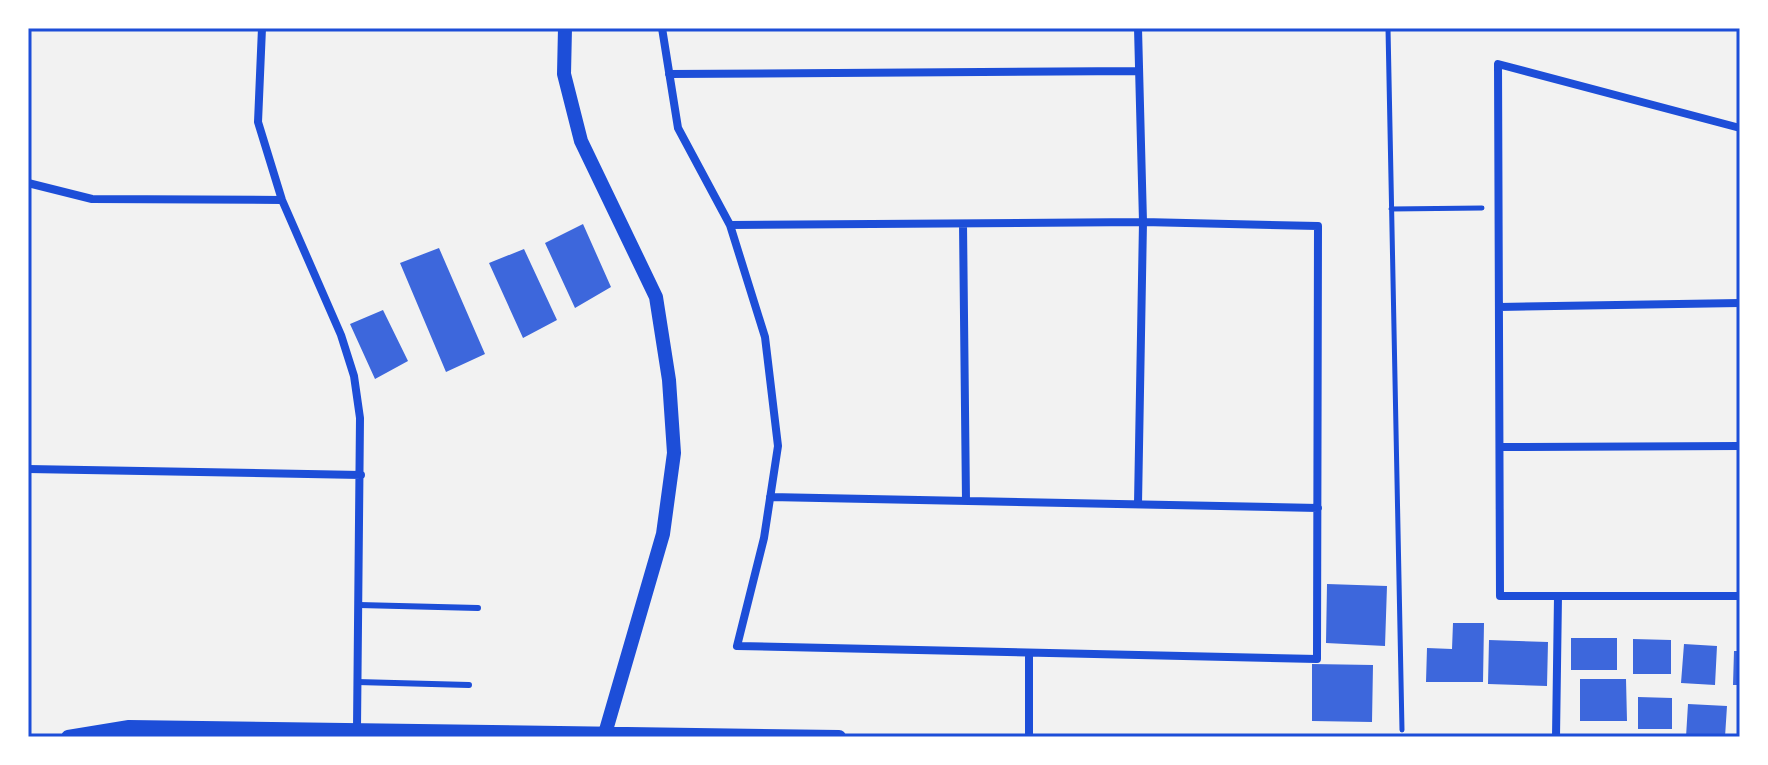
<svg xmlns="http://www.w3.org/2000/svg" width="1768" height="765" font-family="Montserrat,sans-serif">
	<rect width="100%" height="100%" fill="#f2f2f2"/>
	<path fill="#3d67dc" d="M583,224L611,287L575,308L545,243Z
		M439,248L485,354L446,372L400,263Z
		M524,249L557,320L523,338L489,263Z
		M383,310L408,361L375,379L350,324Z
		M1327,584L1387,586L1385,646L1326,643Z
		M1453,623H1484L1483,682H1426L1427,648L1452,649Z
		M1571,638H1617V670H1571Z
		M1633,639L1671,640V674H1633Z
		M1489,640L1548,642L1547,686L1488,684Z
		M1684,644L1717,646L1715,685L1681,683Z
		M1734,651H1740V685H1733Z
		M1312,664L1373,665L1372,722L1312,721Z
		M1580,679H1626L1627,721H1580Z
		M1638,697L1672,698V729H1638Z
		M1688,704L1727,706L1725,737H1686Z"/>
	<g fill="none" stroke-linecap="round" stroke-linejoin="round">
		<path stroke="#1d4ed8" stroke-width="5" d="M1388,28L1402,730
			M1391,209L1482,208"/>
		<path stroke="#1d4ed8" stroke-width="6" d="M359,605L478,608
			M357,682L469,685"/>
		<path stroke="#1d4ed8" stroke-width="8" d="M262,28L258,122L282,200L341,335L354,376L360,418L357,728
			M662,28L678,128L730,225L765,337L778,446L764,538L737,646L1317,659L1318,226L1143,222L730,225
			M1138,28L1143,222L1138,504
			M669,74L1138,71
			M1740,128L1498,64L1500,596H1740
			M28,183L92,199L282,200
			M963,224L966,501
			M1499,307L1740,303
			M1500,447L1740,446
			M28,469L361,475
			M770,497L1318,508
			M1029,653V737
			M1556,737L1558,596"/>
		<path stroke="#1d4ed8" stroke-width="14" d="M565,28L564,74L581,141L656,297L669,380L674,453L663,534L604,737
			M68,737L129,727L839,737"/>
	</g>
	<rect width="1768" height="765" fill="none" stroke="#ffffff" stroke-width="60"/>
	<rect x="30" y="30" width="1708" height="705" fill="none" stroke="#1d4ed8" stroke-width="3"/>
</svg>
